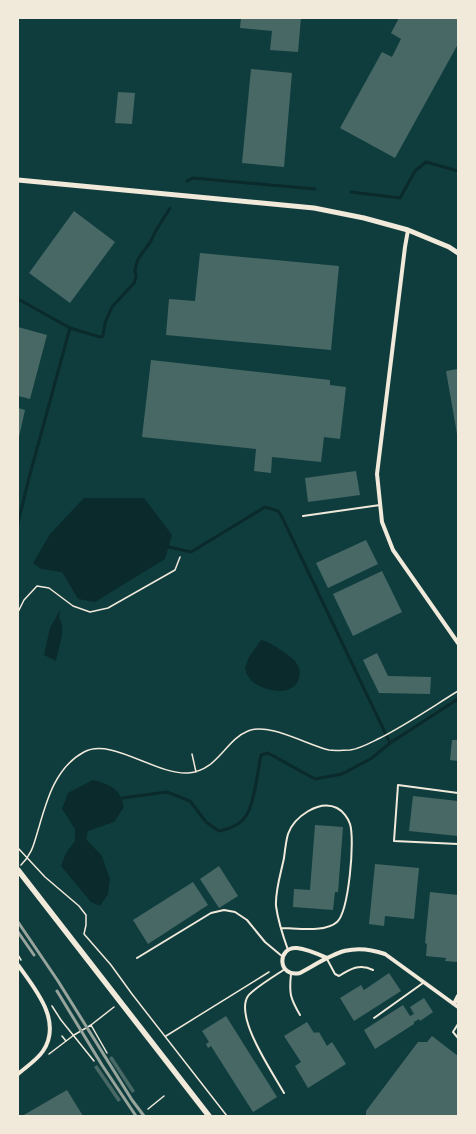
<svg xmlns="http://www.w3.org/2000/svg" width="476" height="1134" font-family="Merriweather,serif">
	<rect width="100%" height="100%" fill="#0f3d3e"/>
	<path fill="#0a2a2b" d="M84,498H144L172,535L165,559L95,602L78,599L62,572L41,569L33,563L50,534Z
		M60,610L59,617C67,630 58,647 56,661L44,655L50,628Z
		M261,640C270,642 278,648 285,653C297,661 304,669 297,683C295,686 291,689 287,690C276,693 257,688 250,679C247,676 246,672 245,668L249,657Z
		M93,780C111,785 120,788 124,807L114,822L88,831L86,839L102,856L110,879L108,894L100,906L91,902L61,866L66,853L75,841V829L62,809L68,793Z"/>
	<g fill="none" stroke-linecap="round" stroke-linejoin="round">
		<path stroke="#0a2a2b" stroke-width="3" d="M187,181L193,178L315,189
			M351,192L400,198L415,171L426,162L458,171
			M18,299L70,328
			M18,523L29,478L70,328L100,337L103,336L105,323L112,307L134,283L136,277L135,270L138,259L151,241L155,232L170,208
			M169,547L191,552L265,507L278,511L281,515L390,743
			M122,798L167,792L190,801L206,822L219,831C229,829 240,825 246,816C254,805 258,770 261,755L268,753L315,779L342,774L372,758L390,743L458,699"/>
	</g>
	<path fill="#486865" d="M241,18H301L298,52L270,50L272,31L240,28Z
		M399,18H458V44L395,158L340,128L382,52L392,57L401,39L391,33Z
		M251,69L292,73L284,167L242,163Z
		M118,92L135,93L132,124L115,123Z
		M74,211L115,242L70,303L29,273Z
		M200,253L339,266L331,350L166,335L169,299L195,301Z
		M18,327L47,335L30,399L18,396Z
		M151,360L330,380V385L346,387L340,439L324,437L321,462L272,457L271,473L254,471L256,449L142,437Z
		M458,369V434H457L446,371Z
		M18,408L25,410L19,437L18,436Z
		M356,471L360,495L308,502L305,478Z
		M366,540L378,564L328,588L316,563Z
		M382,571L402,612L353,636L333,594Z
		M377,653L388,676L431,677L430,694L379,693L363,660Z
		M452,740H458V761L450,760Z
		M413,796L458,801V836L409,831Z
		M315,825L343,827L338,892H335L333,910L293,907L294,889L310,890Z
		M375,864L419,868L414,919L385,916L384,926L369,924Z
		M219,866L238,896L219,908L200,879Z
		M193,882L208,905L148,944L133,920Z
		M430,892L458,895V962L445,961L446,958L426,956L427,944L425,943Z
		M389,973L401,991L354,1021L340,998L361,985L364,990Z
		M424,998L433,1012L420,1021L419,1019L414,1022V1024L375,1049L364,1030L403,1005L410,1016L414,1014L410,1007Z
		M226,1016L277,1097L253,1112L211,1046L208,1048L206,1044L209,1042L202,1031Z
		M307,1022L314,1033L316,1032L317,1033L319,1032L327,1046L332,1042L346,1064L308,1088L295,1066L301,1062L284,1036Z
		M432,1036L458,1056V1116H366V1111L418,1042H427Z
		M112,1056L135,1091L132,1093L109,1058Z
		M97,1065L121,1100L118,1102L94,1067Z
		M67,1090L83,1116H22Z"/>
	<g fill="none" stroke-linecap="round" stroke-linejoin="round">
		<path stroke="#f1e9da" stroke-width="1.5" d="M18,612L24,600L37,586L49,588L73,606L90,612L108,608L175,570L180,557
			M192,754L196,772
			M18,848L45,877L79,906L86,915V925L84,934L111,965L132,994L227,1116
			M21,865C33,853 34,843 39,827C47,799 56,767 84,752C111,737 156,775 188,773C218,771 225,740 248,731C269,722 307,745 329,750C335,751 344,750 350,750C359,749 370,743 378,739C406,725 432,707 458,691
			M18,955L21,960
			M52,1006L61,1020L94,1061
			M91,1025L107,1053
			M62,1036L66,1041
			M166,1036L269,972
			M49,1054L74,1035L91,1025L114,1007
			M148,1109L164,1096"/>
		<path stroke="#f1e9da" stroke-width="2" d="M303,516L380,505
			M458,793L398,785L394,841L458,844
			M281,928C296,928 325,933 337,922C349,911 355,839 350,824C348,818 343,811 337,808C319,799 294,817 288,834C286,841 285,850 284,858C281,873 275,891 276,906C278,921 283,936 288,950
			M137,958L211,913L224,910L235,912L247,920L265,942L283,957
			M327,959L335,974L339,976C350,969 360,963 373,970
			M291,974C289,993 290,998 300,1015
			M374,1018L423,983
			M458,1024L453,1032L458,1038
			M284,1093C273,1073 234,1017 248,996C253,989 276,975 285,969"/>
		<path stroke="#f1e9da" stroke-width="4" d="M408,230L405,247L377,474L382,522L393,550L458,643
			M327,958C318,954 307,949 297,948C277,946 277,978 300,973C331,956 348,941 385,954L458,1007
			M18,965C35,989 63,1021 43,1051C37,1060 26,1067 18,1074
			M454,1004L458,996"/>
		<path stroke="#f1e9da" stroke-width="5" d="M18,180L314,208L364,218L408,230L449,247L458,253"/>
		<path stroke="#f1e9da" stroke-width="5.5" d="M18,870L209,1116"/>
		<path stroke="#97a49c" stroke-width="3" d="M18,922L58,981L132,1100L144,1116
			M18,932L34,955
			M57,991L102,1065L136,1116"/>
	</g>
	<rect width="476" height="1134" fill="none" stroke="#f1e9da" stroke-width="38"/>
</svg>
